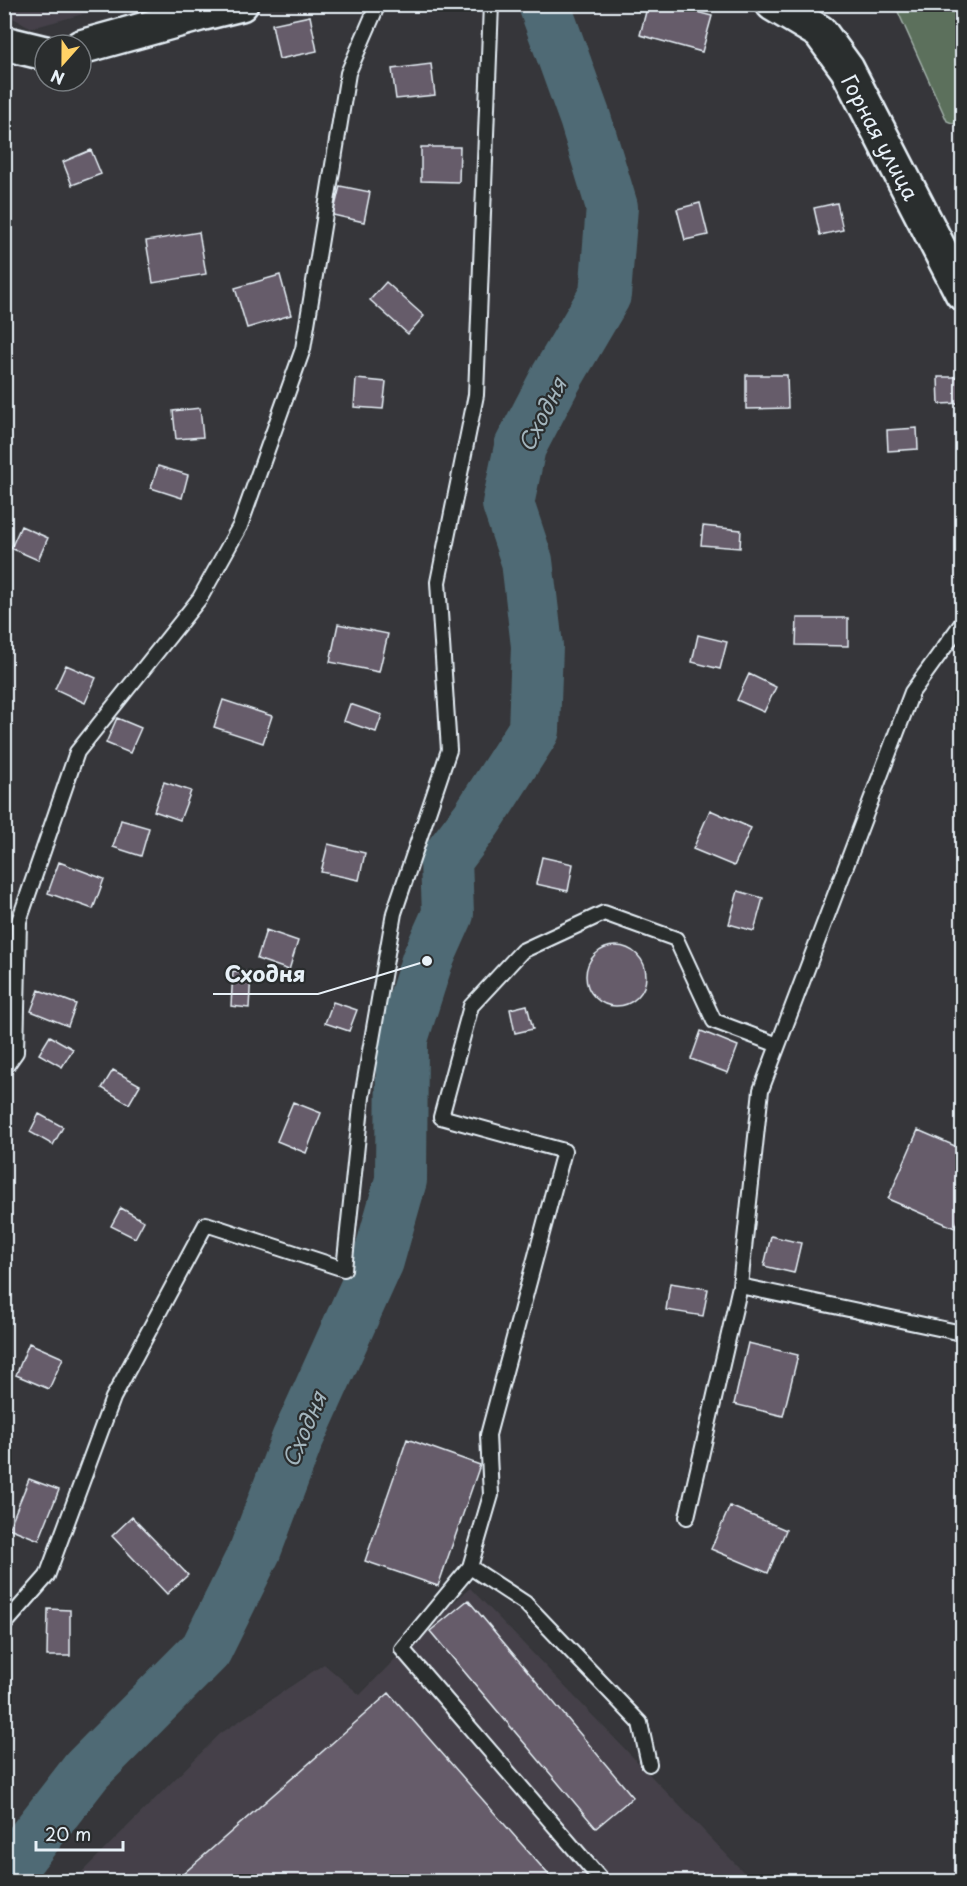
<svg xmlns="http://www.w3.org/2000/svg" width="967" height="1886" font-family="'Playpen Sans',sans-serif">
	<rect width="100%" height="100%" fill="#36363a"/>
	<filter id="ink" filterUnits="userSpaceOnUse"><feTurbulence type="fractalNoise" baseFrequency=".0167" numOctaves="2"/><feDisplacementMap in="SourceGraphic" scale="12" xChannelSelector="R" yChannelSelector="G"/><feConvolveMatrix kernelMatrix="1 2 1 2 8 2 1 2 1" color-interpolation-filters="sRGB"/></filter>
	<g filter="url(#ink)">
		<path fill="#444148" d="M4,5L5,4L116,5L32,28L5,14Z
			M470,1588L752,1881L72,1882L220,1734L324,1664L360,1695L427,1626Z"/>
		<path fill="#5b705b" stroke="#a2b0aa" stroke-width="1.5" d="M895,5H962V127L947,121Z"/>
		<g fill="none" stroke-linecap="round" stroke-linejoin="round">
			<path stroke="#4f6b74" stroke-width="52" d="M4,1877L87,1770L206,1650L255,1551L297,1440L378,1261L401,1180L402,1039L427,961L448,914L446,860L477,819L534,730L537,646L527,561L508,504L520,447L555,380L605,295L612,207L585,118L544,4"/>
		</g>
		<path fill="#665b6a" stroke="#e8f1f8" stroke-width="1.5" d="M648,4H666L712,16L702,52L640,35Z
			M310,16L317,51L279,59L272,24Z
			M431,64L435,95L396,99L392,69Z
			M421,147H460L459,182L421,181Z
			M91,150L101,174L72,185L63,162Z
			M340,186L370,192L364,222L333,215Z
			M700,203L708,235L685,240L677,209Z
			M837,203L843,230L820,235L814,208Z
			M199,232L206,274L153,283L146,241Z
			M280,275L291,315L247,328L235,288Z
			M386,282L424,316L408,334L370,300Z
			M746,375H787L788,408L746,409Z
			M938,377H962V403L939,404Z
			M356,379L386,382L383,409L354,407Z
			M200,408L203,437L176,439L173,411Z
			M917,428L918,449L888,451L887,430Z
			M158,466L188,475L182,498L151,488Z
			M21,526L48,538L38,560L11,548Z
			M703,526L741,530L740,548L701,545Z
			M797,618H848V646L796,645Z
			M338,624L388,634L379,672L330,662Z
			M698,635L727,642L720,669L692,662Z
			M66,665L96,678L85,703L55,689Z
			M749,674L776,687L764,712L737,700Z
			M223,700L272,716L263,743L214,727Z
			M350,704L382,715L376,732L344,721Z
			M117,718L141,728L130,753L106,743Z
			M164,782L191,791L180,820L154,811Z
			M710,810L751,828L734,866L693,849Z
			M121,820L149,828L141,856L113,847Z
			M328,844L365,853L359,880L321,872Z
			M542,857L573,864L568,891L536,884Z
			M59,862L104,879L93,909L48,893Z
			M738,891L763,898L754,931L729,924Z
			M266,930L298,941L289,970L257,959Z
			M586 976a30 30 0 1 1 60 0a30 30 0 1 1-60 0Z
			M233,971L251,973L249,1008L231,1006Z
			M39,990L76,1004L68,1026L31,1011Z
			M333,1002L357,1010L349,1031L325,1023Z
			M527,1005L533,1029L515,1033L510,1009Z
			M701,1031L738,1046L728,1073L691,1059Z
			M50,1036L73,1049L62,1067L39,1054Z
			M113,1070L140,1085L129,1104L102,1088Z
			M293,1102L321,1113L306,1153L277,1141Z
			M39,1114L63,1127L53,1145L30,1132Z
			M918,1130L962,1149V1211L955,1228L888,1199Z
			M121,1208L144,1221L135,1238L111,1226Z
			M771,1236L801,1243L794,1273L764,1266Z
			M670,1283L708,1289L703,1316L666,1310Z
			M29,1343L63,1358L49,1389L16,1375Z
			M748,1343L798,1355L783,1416L734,1404Z
			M407,1439L480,1465L438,1586L365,1561Z
			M29,1479L59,1490L39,1540L9,1528Z
			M730,1506L786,1530L768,1573L711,1549Z
			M132,1517L188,1575L167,1594L112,1536Z
			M468,1600L633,1797L596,1828L430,1631Z
			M48,1609L70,1610V1656H47Z
			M389,1693L555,1882H174Z"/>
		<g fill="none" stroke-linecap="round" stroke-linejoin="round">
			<defs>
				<path id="lane" d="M4,1069L16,1052L19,921L77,752L200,598L240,526L303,349L348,73L378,4
					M740,1286L962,1333
					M687,1517L740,1286L761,1090L912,692L962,623
					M470,1567L402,1649L603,1882
					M4,1625L47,1576L113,1398L206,1224L344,1269L362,1097L394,913L449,750L438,582L476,395L491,4
					M649,1764L640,1723L525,1603L470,1567L491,1495L488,1435L564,1151L441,1117L471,1006L522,951L604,913L676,939L714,1021L778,1045"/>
				<path id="secondary" d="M773,4L820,32L847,69L962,293
					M4,43L45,53
					M81,47L200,14L241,4"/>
			</defs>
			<use href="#lane" stroke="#e8f1f8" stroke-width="18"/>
			<use href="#secondary" stroke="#e8f1f8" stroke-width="38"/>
			<use href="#lane" stroke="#2a2d2e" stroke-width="14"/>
			<use href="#secondary" stroke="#2a2d2e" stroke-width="33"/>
		</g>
	</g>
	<g text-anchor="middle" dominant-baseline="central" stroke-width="4.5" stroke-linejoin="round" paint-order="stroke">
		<g font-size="21" fill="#e8f1f8" stroke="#2a2d2e">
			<text transform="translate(881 137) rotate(62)">Горная улица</text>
		</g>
		<g font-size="22" font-style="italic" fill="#a3b5bd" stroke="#2a2d2e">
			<text transform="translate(541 414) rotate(-63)">Сходня</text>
			<text transform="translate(303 1429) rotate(-67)">Сходня</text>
		</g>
	</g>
	<path fill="none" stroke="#e8f1f8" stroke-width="2" d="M427 961L318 994H213"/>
	<circle fill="#e8f1f8" stroke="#2a2d2e" stroke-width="2" cx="427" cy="961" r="6"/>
	<g font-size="22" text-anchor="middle" font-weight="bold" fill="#e8f1f8" stroke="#2a2d2e" stroke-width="4.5" stroke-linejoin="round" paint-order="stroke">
		<text x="265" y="982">Сходня</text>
	</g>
	<rect width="967" height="1886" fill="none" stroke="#2a2d2e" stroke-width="24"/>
	<rect x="12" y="12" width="943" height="1862" fill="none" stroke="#e8f1f8" stroke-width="2" filter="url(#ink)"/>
	<g transform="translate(63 63) rotate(201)"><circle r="28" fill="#2a2d2e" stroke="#767b7f" stroke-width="1.5"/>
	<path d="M0-4.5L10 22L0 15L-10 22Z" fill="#ffd166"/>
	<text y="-9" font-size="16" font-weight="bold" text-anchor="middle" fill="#e8f1f8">N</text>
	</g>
	<path d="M36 1841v9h87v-9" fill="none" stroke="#e8f1f8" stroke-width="3"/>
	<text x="45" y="1841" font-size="18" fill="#e8f1f8" stroke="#2a2d2e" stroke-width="4.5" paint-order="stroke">20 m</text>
</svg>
